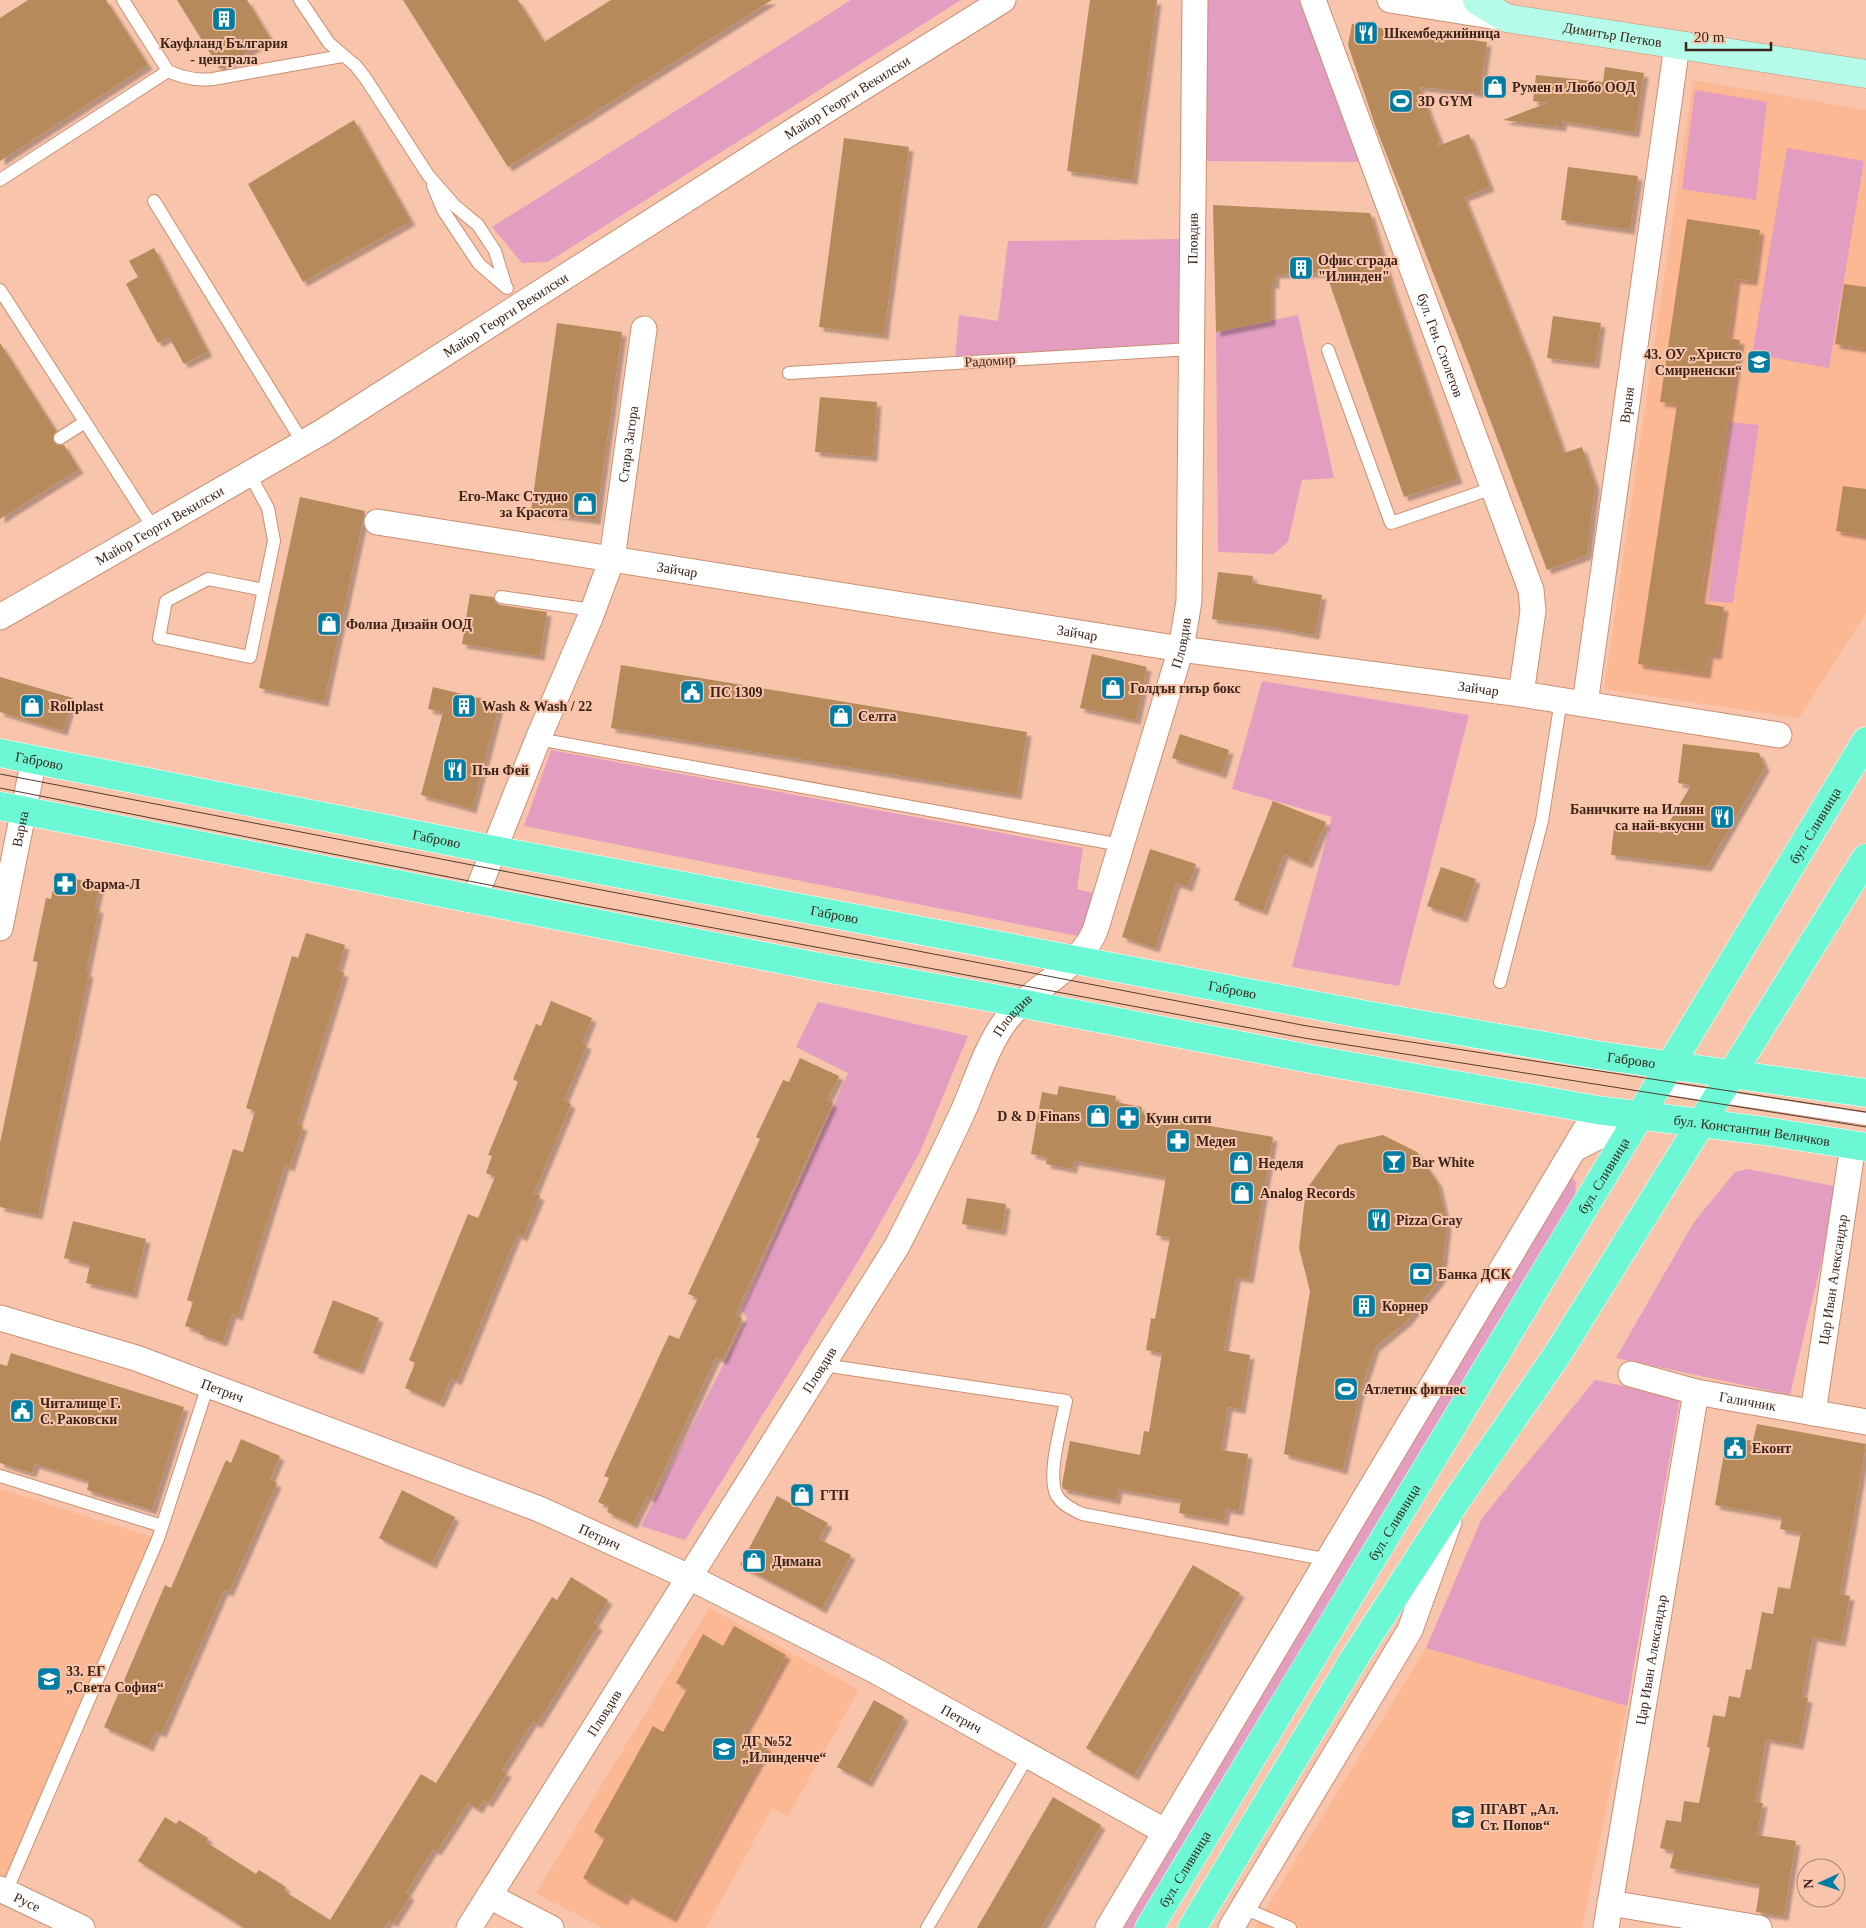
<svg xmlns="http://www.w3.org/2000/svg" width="1866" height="1928" font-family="'Times New Roman',serif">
	<defs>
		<filter id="shadow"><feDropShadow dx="4.5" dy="4.5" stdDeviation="1" flood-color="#0004"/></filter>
	</defs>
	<rect width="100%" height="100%" fill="#f8c5ac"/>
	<path fill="#fcb793" d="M1693,80L1866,110V613L1799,718L1604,689Z
		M0,1489L158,1539L38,1818L0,1889Z
		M709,1608L859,1690L788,1816L772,1808L706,1928H602L536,1893Z
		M1426,1648L1627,1706L1582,1928H1254Z"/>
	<path fill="#e39dc0" d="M851,0H961L548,262L522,263L492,227Z
		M1207,0H1302L1372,162L1203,161Z
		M1695,90L1767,102L1756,200L1682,189Z
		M1787,148L1864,161L1829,368L1752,354Z
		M1185,239L1186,344L955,359L959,315L998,321L1008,241Z
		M1298,315L1334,478L1302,480L1288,542L1273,554L1218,552L1216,332Z
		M1731,422L1759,425L1733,603L1708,601Z
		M1262,681L1469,715L1399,986L1292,967L1332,817L1232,789Z
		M551,750L1083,848L1077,889L1096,894L1083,937L524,826Z
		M818,1002L968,1036L920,1152L862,1255L685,1540L641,1526L747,1318L742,1311L848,1073L796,1047Z
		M1748,1169L1839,1187L1790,1395L1616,1358L1694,1222L1735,1172Z
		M1572,1177L1576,1182L1575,1196L1138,1928H1124Z
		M1595,1380L1680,1398L1627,1706L1426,1648L1482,1518Z"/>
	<path fill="#b68a5a" filter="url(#shadow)" d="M28,0H106L148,65L0,161V18Z
		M177,0H247L270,38L220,69Z
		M403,0H518L544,42L611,0H772L508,167Z
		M1090,0H1157L1133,180L1067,171Z
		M1352,24L1487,42L1480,93L1419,87L1439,139L1438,146L1469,134L1490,187L1464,197L1530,360L1564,453L1582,447L1595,485L1587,555L1547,570L1467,359L1376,128L1348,45Z
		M1605,67L1644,73L1635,133L1562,121V127L1503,120L1547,103L1533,101L1536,75L1603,82Z
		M354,120L411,221L303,282L248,184Z
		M844,138L909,147L884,335L819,327Z
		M1568,167L1638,176L1630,230L1561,220Z
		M1213,205L1370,213L1392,287L1458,479L1404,497L1326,273L1275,274V284H1271V321L1216,332Z
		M1687,219L1760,230L1753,281L1736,279L1728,338L1740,340L1700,603L1724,607L1717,655L1709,654L1706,674L1638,664L1677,404L1660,402Z
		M154,248L208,352L184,364L169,337L158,343L126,284L138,277L129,261Z
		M1844,284L1866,287V349L1835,344Z
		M1553,316L1601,323L1595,364L1547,358Z
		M557,323L622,332L596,520L531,511Z
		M0,343L56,431L53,435V442L57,445H64L79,469L0,519Z
		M820,397L877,402L873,457L815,452Z
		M1843,486L1866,489V536L1836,531Z
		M300,497L365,511L324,702L259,688Z
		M1218,572L1253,576L1252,583L1322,595L1315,635L1273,627L1212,619Z
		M470,594L493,597L496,603L500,605L547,612L540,656L462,644Z
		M1092,654L1147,667L1136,720L1080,708Z
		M621,665L1027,732L1017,795L611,728Z
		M0,677L73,698L63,731L0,712Z
		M433,687L500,703L472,809L421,795L443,712L428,709Z
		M1180,734L1229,750L1222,774L1172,758Z
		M1683,744L1759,753L1765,767L1707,867L1611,855L1614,827L1663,833L1691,785L1678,783Z
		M1273,801L1326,822L1308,864L1284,854L1263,911L1234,900Z
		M1150,849L1196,864L1188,887L1176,883L1155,948L1122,937Z
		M1441,867L1476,879L1463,918L1427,906Z
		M56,875L100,884L95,908L99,909L86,972L89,973L38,1215L0,1207V1143L38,962L33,961L46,898L51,899Z
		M306,933L345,945L338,970L344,973L297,1124L303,1126L290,1167L285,1165L238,1316L232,1314L223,1342L199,1334L200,1331L185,1326L193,1302L187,1300L233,1149L243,1152L255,1111L246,1108L292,956L298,958Z
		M551,1001L592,1018L582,1043L587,1045L564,1100L571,1104L534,1193L540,1196L523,1237L517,1234L457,1381L451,1378L440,1403L405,1388L415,1363L409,1360L468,1214L478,1218L495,1177L486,1173L492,1156L488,1155L518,1082L513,1079L536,1024L541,1026Z
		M800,1058L839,1076L827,1100L833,1103L735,1315L742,1318L723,1360L716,1357L651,1498L647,1496L633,1524L607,1512L609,1507L598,1502L609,1478L604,1476L669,1335L679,1339L688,1319L698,1298L688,1294L760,1139L756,1137L783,1080L789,1082Z
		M1059,1086L1116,1096L1115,1102L1142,1107L1141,1114L1273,1137L1249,1279L1236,1277L1224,1350L1250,1355L1241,1409L1228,1407L1221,1450L1248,1454L1239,1511L1226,1509L1224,1521L1179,1513L1181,1500L1118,1489L1116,1500L1063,1489L1062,1484L1070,1441L1140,1455L1144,1431L1149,1432L1162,1353L1146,1350L1151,1318L1155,1319L1170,1238L1156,1235L1166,1177L1074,1161L1073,1169L1046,1164L1047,1157L1031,1154L1042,1092L1057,1095Z
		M1383,1135L1417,1152L1438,1183L1447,1225L1441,1278L1407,1321L1375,1347L1359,1396L1343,1470L1284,1454L1310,1291L1299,1248L1306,1190L1338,1145Z
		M967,1198L1006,1204L1002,1231L962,1224Z
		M73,1221L146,1239L133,1294L86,1283L90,1265L64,1258Z
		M333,1300L379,1318L359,1370L313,1353Z
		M11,1353L184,1407L152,1510L87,1490L89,1481L35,1464L32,1473L0,1463V1364L7,1366Z
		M1757,1424L1866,1444L1840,1594L1850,1596L1841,1642L1813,1637L1802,1697L1808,1698L1799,1745L1766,1739L1755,1802L1763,1803L1757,1835L1796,1841L1784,1916L1756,1912L1760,1885L1670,1868L1674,1851L1660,1848L1666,1820L1681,1822L1684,1801L1699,1803L1710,1748L1707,1747L1713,1715L1725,1717L1729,1696L1740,1698L1746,1669L1751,1670L1762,1612L1773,1614L1778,1587L1790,1589L1801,1533L1780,1529L1782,1517L1715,1505L1727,1436L1753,1441Z
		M241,1439L280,1456L270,1480L277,1483L229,1592L224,1590L162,1733L156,1731L149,1747L104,1727L165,1585L171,1588L226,1460L231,1463Z
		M402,1490L455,1517L432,1564L379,1538Z
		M777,1496L828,1523L819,1539L851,1555L822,1609L740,1565Z
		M1193,1565L1240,1593L1134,1776L1086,1748Z
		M571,1577L608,1600L594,1623L598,1626L537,1724L533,1721L502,1770L507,1773L488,1803L484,1800L478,1809L468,1803L437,1851L433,1849L406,1893L410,1896L393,1923L389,1920L384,1928H245L138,1861L165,1817L176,1824L179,1820L208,1838L206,1842L256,1874L259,1870L286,1887L284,1891L330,1920L421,1774L436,1783L552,1597L557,1600Z
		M734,1626L786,1655L743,1733L767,1747L672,1918L627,1894L623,1901L583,1878L605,1838L594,1832L653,1726L663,1732L687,1689L676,1683L703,1634L723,1646Z
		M874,1700L904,1717L868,1783L837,1767Z
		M1053,1797L1101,1825L1041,1928H977Z"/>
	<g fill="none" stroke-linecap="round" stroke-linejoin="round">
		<defs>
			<path id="lane" d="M123,0L168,71C183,78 197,81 213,79L342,56
				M300,0L329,43L356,66L366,79L428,175L455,206L478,225L495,251L506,287
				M0,180L168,71
				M433,186L443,210L479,264L507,288
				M154,201L303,443
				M0,290L154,529
				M1328,350L1391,523L1493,488
				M789,373L1191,349
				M60,438L85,422
				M250,475L268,508L274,541L250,657L159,638L166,601L208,579L264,590
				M501,597L593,610
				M538,739L1121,845
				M1500,982L1542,821L1561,700
				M1656,1087L1866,1119
				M823,1365L1066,1401C1062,1424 1046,1476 1057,1496C1063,1505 1072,1509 1082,1514L1330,1560
				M0,1476L162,1526
				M6,1892L158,1539L208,1385
				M1244,1908L1290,1928
				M927,1928L1028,1756"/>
			<g id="street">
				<path id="s1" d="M1313,0L1531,590L1533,611L1521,694"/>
				<path d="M1390,0L1504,18"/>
				<path id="s2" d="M377,522L1181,649L1521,694L1779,735"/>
				<path id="s3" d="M0,617L322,432L801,126L1003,0"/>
				<path id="s4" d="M1585,704L1677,45"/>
				<path id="s5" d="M474,900L538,739L590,618L612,559L644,329"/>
				<path id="s6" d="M0,928L34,759"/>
				<path d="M1574,1149L1639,1116"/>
				<path id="s7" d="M0,1318L136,1358L539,1509L689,1577L874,1670L1166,1832"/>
				<path id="s8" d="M1631,1374L1696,1392L1866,1422"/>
				<path id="s9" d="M1813,1413L1853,1145"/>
				<path id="s10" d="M0,1889L82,1928"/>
				<path d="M489,1896L551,1928"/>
				<path d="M1610,1903L1759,1928"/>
				<path id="s11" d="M469,1928L897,1246C920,1201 943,1155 964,1109C977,1079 987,1045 1007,1019C1033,986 1077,971 1095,931L1181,649L1189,601L1195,0"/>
				<path d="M1108,1928L1597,1110"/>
				<path d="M1231,1928L1410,1630L1449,1522"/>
				<path id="s12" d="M1606,1928L1696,1392"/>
			</g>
			<g id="secondary">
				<path id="s13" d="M1477,0L1506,18L1866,74"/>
			</g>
			<g id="primary">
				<path id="s14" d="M0,753L494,850L1361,1014L1597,1055L1866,1093"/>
				<path id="s15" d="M0,806L819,967L988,997L1316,1060L1597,1110L1765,1131L1866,1147"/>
				<path id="s16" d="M1149,1928L1866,741"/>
				<path d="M1192,1928L1355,1657L1456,1501L1557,1355L1866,858"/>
			</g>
		</defs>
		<use href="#lane" stroke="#cb8f71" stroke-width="14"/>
		<use href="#street" stroke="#cb8f71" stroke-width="27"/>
		<use href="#secondary" stroke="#cb8f71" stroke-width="29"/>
		<use href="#primary" stroke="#fff" stroke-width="29"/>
		<use href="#lane" stroke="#fff" stroke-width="12"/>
		<use href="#street" stroke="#fff" stroke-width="25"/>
		<use href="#secondary" stroke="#b6fbea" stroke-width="28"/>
		<use href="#primary" stroke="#6cf7d5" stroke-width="28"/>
		<path stroke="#563a2c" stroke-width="1" d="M0,774L1307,1026L1866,1112
			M0,788L585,904L1304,1038L1866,1127"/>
	</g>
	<defs>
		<symbol id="building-square" viewBox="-11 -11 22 22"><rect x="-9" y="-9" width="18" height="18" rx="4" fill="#007da3" stroke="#f8c5ac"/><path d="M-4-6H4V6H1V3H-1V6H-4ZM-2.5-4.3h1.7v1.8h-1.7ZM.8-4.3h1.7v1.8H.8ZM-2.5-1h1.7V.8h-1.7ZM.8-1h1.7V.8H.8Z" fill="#fff"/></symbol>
		<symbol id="restaurant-square" viewBox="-11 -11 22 22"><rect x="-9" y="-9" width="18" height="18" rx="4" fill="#007da3" stroke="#f8c5ac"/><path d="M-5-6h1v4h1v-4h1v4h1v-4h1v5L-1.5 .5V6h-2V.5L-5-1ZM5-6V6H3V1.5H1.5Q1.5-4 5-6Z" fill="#fff"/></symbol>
		<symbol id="shop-square" viewBox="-11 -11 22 22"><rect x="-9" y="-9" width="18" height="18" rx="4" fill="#007da3" stroke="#f8c5ac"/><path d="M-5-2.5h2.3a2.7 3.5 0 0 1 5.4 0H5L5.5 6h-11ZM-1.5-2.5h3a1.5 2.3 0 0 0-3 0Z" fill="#fff"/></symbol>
		<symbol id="stadium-square" viewBox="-11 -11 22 22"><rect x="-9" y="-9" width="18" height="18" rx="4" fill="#007da3" stroke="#f8c5ac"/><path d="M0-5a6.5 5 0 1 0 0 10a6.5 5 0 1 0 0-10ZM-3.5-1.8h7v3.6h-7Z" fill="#fff"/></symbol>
		<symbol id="school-square" viewBox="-11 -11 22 22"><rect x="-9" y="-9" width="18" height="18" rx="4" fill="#007da3" stroke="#f8c5ac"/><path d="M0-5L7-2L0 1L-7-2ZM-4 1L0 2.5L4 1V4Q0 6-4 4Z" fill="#fff"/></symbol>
		<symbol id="civic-square" viewBox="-11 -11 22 22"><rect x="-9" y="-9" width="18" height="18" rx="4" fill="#007da3" stroke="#f8c5ac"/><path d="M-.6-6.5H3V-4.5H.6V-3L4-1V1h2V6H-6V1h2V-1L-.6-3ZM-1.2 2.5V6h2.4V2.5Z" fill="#fff"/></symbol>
		<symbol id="pharmacy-square" viewBox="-11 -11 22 22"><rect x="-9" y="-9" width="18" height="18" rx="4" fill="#007da3" stroke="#f8c5ac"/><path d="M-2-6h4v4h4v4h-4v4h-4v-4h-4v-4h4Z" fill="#fff"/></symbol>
		<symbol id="bar-square" viewBox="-11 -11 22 22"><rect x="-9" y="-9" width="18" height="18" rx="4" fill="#007da3" stroke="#f8c5ac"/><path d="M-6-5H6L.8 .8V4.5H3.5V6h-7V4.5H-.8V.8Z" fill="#fff"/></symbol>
		<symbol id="bank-square" viewBox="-11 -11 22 22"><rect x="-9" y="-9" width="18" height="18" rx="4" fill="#007da3" stroke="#f8c5ac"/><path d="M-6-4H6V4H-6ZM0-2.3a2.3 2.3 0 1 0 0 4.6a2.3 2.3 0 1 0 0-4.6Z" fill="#fff"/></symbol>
	</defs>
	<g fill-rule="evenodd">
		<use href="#building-square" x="210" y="5" width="28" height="28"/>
		<use href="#restaurant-square" x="1352" y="19" width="28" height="28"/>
		<use href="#shop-square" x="1481" y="73" width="28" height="28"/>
		<use href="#stadium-square" x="1387" y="87" width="28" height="28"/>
		<use href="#building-square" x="1287" y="254" width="28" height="28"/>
		<use href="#school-square" x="1745" y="348" width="28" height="28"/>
		<use href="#shop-square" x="571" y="490" width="28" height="28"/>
		<use href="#shop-square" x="315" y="610" width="28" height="28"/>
		<use href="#shop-square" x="1099" y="674" width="28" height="28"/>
		<use href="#civic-square" x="678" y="678" width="28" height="28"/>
		<use href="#shop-square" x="18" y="692" width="28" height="28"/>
		<use href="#building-square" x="450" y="692" width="28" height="28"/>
		<use href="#shop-square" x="827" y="702" width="28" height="28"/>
		<use href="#restaurant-square" x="441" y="756" width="28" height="28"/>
		<use href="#restaurant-square" x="1708" y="803" width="28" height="28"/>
		<use href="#pharmacy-square" x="51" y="870" width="28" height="28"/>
		<use href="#shop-square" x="1084" y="1102" width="28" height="28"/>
		<use href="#pharmacy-square" x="1114" y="1104" width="28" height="28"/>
		<use href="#pharmacy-square" x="1164" y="1127" width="28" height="28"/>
		<use href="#bar-square" x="1380" y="1148" width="28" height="28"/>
		<use href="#shop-square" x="1227" y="1149" width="28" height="28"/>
		<use href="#shop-square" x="1228" y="1179" width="28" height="28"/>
		<use href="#restaurant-square" x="1365" y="1206" width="28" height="28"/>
		<use href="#bank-square" x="1407" y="1260" width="28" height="28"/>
		<use href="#building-square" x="1350" y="1292" width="28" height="28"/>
		<use href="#stadium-square" x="1332" y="1375" width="28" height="28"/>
		<use href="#civic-square" x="8" y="1397" width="28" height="28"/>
		<use href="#civic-square" x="1721" y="1434" width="28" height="28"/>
		<use href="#shop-square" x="788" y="1481" width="28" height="28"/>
		<use href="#shop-square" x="740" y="1547" width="28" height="28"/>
		<use href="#school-square" x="35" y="1665" width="28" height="28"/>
		<use href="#school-square" x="710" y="1735" width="28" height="28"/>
		<use href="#school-square" x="1449" y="1803" width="28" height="28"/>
	</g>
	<g text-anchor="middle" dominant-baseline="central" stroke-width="4" stroke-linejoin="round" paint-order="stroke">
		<g font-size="14" font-weight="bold" fill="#3c2418" stroke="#f8c5ac" text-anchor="start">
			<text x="1384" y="33">Шкембеджийница</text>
			<text x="224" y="43" text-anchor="middle">Кауфланд България<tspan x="224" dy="16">- централа</tspan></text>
			<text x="1512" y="87">Румен и Любо ООД</text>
			<text x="1418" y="101">3D GYM</text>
			<text x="1318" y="260">Офис сграда<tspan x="1318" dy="16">"Илинден"</tspan></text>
			<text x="1742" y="354" text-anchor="end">43. ОУ „Христо<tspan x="1742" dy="16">Смирненски“</tspan></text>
			<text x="568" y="496" text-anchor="end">Eго-Макс Студио<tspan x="568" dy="16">за Красота</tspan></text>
			<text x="346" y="624">Фолиа Дизайн ООД</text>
			<text x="1130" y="688">Голдън гиър бокс</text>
			<text x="710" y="692">ПС 1309</text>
			<text x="50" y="706">Rollplast</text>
			<text x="482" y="706">Wash &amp; Wash / 22</text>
			<text x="858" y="716">Селта</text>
			<text x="472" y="770">Пън Фей</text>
			<text x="1704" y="809" text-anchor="end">Баничките на Илиян<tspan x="1704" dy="16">са най-вкусни</tspan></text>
			<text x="82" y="884">Фарма-Л</text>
			<text x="1080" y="1116" text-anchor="end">D &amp; D Finans</text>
			<text x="1146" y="1118">Куин сити</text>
			<text x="1196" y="1141">Медея</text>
			<text x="1412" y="1162">Bar White</text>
			<text x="1258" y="1163">Неделя</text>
			<text x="1260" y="1193">Analog Records</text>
			<text x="1396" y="1220">Pizza Gray</text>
			<text x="1438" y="1274">Банка ДСК</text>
			<text x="1382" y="1306">Корнер</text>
			<text x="1364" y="1389">Атлетик фитнес</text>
			<text x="40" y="1403">Читалище Г.<tspan x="40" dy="16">С. Раковски</tspan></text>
			<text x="1752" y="1448">Еконт</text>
			<text x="820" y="1495">ГТП</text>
			<text x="772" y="1561">Димана</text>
			<text x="66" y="1671">33. ЕГ<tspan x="66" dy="16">„Света София“</tspan></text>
			<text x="742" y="1741">ДГ №52<tspan x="742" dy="16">„Илинденче“</tspan></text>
			<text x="1480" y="1809">ПГАВТ „Ал.<tspan x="1480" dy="16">Ст. Попов“</tspan></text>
		</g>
		<g font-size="14" fill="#3c2418" stroke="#f8c5ac">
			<text stroke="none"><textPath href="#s13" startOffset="142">Димитър Петков</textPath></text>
			<text stroke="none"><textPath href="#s3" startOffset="994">Майор Георги Векилски</textPath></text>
			<text stroke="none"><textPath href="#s11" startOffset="1889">Пловдив</textPath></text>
			<text stroke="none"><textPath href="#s3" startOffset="589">Майор Георги Векилски</textPath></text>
			<text stroke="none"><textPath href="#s1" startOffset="368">бул. Ген. Столетов</textPath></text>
			<text transform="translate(990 361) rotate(-3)">Радомир</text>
			<text stroke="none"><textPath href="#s4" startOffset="302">Враня</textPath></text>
			<text stroke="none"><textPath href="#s5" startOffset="484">Стара Загора</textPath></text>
			<text stroke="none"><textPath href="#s3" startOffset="184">Майор Георги Векилски</textPath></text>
			<text stroke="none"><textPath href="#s2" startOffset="304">Зайчар</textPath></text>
			<text stroke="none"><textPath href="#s2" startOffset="709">Зайчар</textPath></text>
			<text stroke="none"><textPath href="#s11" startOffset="1484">Пловдив</textPath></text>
			<text stroke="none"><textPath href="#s2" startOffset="1114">Зайчар</textPath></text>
			<text stroke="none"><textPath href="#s14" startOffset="40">Габрово</textPath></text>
			<text stroke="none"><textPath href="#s16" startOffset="1288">бул. Сливница</textPath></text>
			<text stroke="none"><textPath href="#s6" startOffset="101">Варна</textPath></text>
			<text stroke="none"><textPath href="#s14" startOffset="445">Габрово</textPath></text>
			<text stroke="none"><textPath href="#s14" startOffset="850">Габрово</textPath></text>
			<text stroke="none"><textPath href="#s14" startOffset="1255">Габрово</textPath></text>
			<text stroke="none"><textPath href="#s11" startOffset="1064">Пловдив</textPath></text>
			<text stroke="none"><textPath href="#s14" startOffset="1660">Габрово</textPath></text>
			<text stroke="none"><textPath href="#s15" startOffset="1782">бул. Константин Величков</textPath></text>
			<text stroke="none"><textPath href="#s16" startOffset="879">бул. Сливница</textPath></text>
			<text stroke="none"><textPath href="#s9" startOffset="135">Цар Иван Александър</textPath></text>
			<text stroke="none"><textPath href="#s11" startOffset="659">Пловдив</textPath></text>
			<text stroke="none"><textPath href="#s7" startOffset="234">Петрич</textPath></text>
			<text stroke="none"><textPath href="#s8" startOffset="120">Галичник</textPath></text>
			<text stroke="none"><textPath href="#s16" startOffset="474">бул. Сливница</textPath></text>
			<text stroke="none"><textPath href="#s7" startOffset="639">Петрич</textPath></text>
			<text stroke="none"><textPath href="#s12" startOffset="272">Цар Иван Александър</textPath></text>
			<text stroke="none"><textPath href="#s11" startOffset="254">Пловдив</textPath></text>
			<text stroke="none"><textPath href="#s7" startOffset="1044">Петрич</textPath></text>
			<text stroke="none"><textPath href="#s16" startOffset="69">бул. Сливница</textPath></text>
			<text stroke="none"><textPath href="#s10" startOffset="30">Русе</textPath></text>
		</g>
	</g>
	<g transform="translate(1821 1883) rotate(267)"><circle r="24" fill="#f8c5ac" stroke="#ad8571"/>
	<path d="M0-4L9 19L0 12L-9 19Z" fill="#007da3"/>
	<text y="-8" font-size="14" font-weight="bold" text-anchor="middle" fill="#3c2418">N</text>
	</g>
	<path d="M1686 42v8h85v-8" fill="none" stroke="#3c2418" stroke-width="2.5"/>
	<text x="1694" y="42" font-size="15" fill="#3c2418" stroke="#f8c5ac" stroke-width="4" paint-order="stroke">20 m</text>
</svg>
